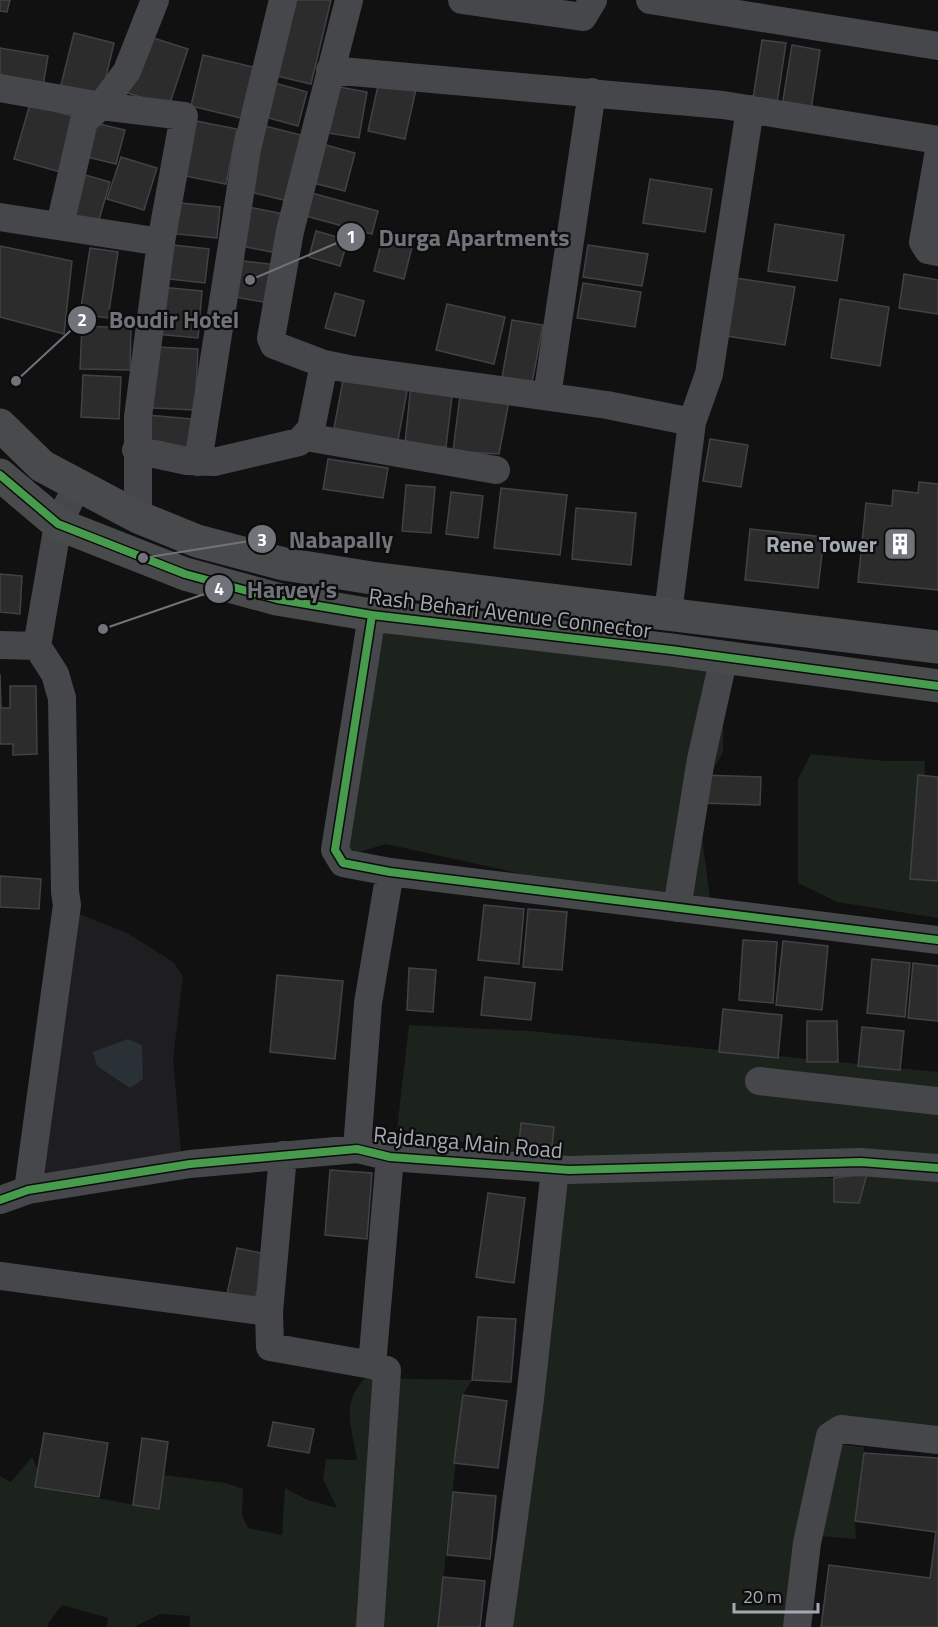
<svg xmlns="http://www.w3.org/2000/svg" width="938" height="1627" font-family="'Titillium Web',sans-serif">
	<rect width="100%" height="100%" fill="#111112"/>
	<path fill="#1e1e20" d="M62,907L127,933L173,962L183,976L173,1059L182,1162L32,1174Z"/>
	<path fill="#1c221c" d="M372,615L724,657L723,752L697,798L711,906L599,891L386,844L342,857Z
		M811,754L886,761H925L923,825L938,871V918L837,902L798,883V779Z
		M409,1025L530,1031L938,1072V1436L835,1444L864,1447L855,1521L856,1539L811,1535L792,1627H507L560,1174H693L834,1178V1202L859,1203L867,1174L551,1156L554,1127L522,1123L518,1153L397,1129Z
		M365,1378L472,1380L463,1395L438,1627H190V1616L160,1614L134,1627H107L108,1618L62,1605L49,1622L48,1627H0V1476L11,1482L32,1457L38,1470L35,1487L158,1509L163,1475L226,1483L243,1489L242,1515L248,1528L282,1535L285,1488L308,1500L337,1508L323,1479L326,1459L357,1460C352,1427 340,1404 365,1378Z"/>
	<path fill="#293136" d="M128,1039L142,1045L143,1079L130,1088L97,1066L93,1052Z"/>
	<path fill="#2c2c2d" stroke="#414245" stroke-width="1.5" d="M0,0H10L7,12L0,11Z
		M285,0H331L311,84L268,74Z
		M74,33L114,43L100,102L59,93Z
		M144,35L188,49L169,106L125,92Z
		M762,40L786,43L777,103L753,99Z
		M792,45L820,50L811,110L782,106Z
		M0,48L48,56L42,92L0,85Z
		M203,55L253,67L241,118L191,106Z
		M268,81L307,92L298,126L258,115Z
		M379,81L416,89L405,139L368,131Z
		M329,85L367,92L359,138L321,132Z
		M30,104L79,118L64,173L14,159Z
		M191,120L237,129L226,184L180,175Z
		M91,122L125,130L116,164L83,156Z
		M253,123L301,135L288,201L241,190Z
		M315,142L355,153L345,191L305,181Z
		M121,157L157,168L144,210L107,199Z
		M78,173L110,182L98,223L67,214Z
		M650,179L712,189L705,232L643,223Z
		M308,192L378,211L372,234L302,215Z
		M171,202L220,207L217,238L168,233Z
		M238,205L284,214L277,253L231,244Z
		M775,224L844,235L837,281L768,271Z
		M316,231L348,240L340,266L309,257Z
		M382,240L412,247L404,279L374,271Z
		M164,244L209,249L205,283L160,278Z
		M588,245L648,254L642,286L583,277Z
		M0,246L72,261L64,334L0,317Z
		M90,248L118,252L108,318L80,314Z
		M228,259L277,265L269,303L223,295Z
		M904,274L938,280V314L899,308Z
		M729,277L795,287L785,345L720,335Z
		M583,283L641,292L635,327L577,318Z
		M160,287L202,291L198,338L156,334Z
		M335,293L364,301L355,336L325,328Z
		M840,299L889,307L880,366L831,358Z
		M447,304L505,317L494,364L436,350Z
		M512,320L543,325L532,383L502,378Z
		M82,326L131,328L130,370L80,369Z
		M156,347L198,349L195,410L153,408Z
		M83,375L121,377L119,419L81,417Z
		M344,375L408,386L398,440L334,428Z
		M411,384L453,388L446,447L405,443Z
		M461,388L510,396L499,454L453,451Z
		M147,415L192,419L189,455L144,452Z
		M710,439L748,445L741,487L703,481Z
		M328,459L388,468L383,498L323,489Z
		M919,482L938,484V590L858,582L866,503L892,506L893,490L918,493Z
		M406,485L435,487L431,533L402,531Z
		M501,488L567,495L560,555L494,548Z
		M451,492L483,496L478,538L446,534Z
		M576,508L636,513L631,565L572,559Z
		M750,529L824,537L818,588L745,580Z
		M0,574L22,576L20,614L0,612Z
		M0,674L1,708H10V686H36L37,754L13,755V744H0Z
		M703,775L761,777L760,805L702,803Z
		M918,775L938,777V881L910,879Z
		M0,876L41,879L39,909L0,907Z
		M484,905L524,909L519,964L478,960Z
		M528,909L567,912L562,970L523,967Z
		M743,940L777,942L773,1003L739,1000Z
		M783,941L828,946L822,1010L776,1005Z
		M872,959L910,963L905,1017L867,1013Z
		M913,963L938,966V1021L908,1018Z
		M409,968L436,970L433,1012L407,1010Z
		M277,975L343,981L335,1059L270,1052Z
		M485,977L535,983L531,1020L481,1015Z
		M723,1009L782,1015L778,1058L719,1052Z
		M807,1021H837L838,1062H807Z
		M862,1027L904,1031L900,1070L858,1066Z
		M521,1123L554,1127L551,1156L518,1153Z
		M330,1170L372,1173L367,1239L325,1235Z
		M867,1174L859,1203L834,1202V1178Z
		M488,1193L525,1198L514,1283L476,1277Z
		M237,1248L266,1254L255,1300L227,1294Z
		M478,1317L516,1319L511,1382L472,1380Z
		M463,1395L507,1401L498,1468L454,1463Z
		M273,1422L314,1429L309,1453L268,1446Z
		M44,1433L108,1443L99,1497L35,1487Z
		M142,1438L168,1442L159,1509L133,1505Z
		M864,1453L938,1458V1627H821L829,1565L930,1578L936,1532L855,1521Z
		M453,1492L496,1496L490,1559L447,1555Z
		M443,1577L485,1581L480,1627H438Z"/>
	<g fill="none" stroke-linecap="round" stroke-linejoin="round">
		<path stroke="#46474a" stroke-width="28" d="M349,0L290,231L271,338L274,345L324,364L349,369L607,405L692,422
			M462,0L583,17L593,0
			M650,0L938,46
			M330,70L723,105L938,140
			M0,88L101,106L184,116L161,242L138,417V517
			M938,156L923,242L928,250L938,252
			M0,217L161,242
			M60,225L84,121L101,106L127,71L155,0
			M547,396L592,92
			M306,437L496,470
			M136,450L187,461L214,462L299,442L311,429L324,364
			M198,462L247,149L283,0
			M668,613L692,422L709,374L750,109
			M372,615L335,850L343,863L390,872L938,940
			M0,645L37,646L58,524L77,486
			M677,908L701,759L724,657
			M759,1081L938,1101
			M357,1149L368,1003L390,872
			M283,1155L269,1312L270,1347L372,1365L387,1370L370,1627
			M28,1190L67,905L65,892L62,698L55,674L37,646
			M0,1200L28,1190L190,1164L357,1149L390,1157L569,1170L861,1162L938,1168
			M0,1276L269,1312
			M372,1365L390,1157
			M499,1627L530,1399L555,1169
			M797,1627L807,1543L830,1436L841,1429L938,1440"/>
		<path stroke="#494a4c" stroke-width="33" d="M0,425L42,466L138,517L197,541L284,564L378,579L938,647
			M0,475L58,524L185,574L277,599L372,615L671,650L938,686"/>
		<defs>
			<path id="cycleway" d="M0,475L58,524L185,574L277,599L372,615L671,650L938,686
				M372,615L335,850L343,863L390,872L938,940
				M0,1200L28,1190L190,1164L357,1149L390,1157L569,1170L861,1162L938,1168"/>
		</defs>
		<use href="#cycleway" stroke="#0c0c0d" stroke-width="11"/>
		<use href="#cycleway" stroke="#469c4c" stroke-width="8"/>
	</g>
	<defs>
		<symbol id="building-square" viewBox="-11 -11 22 22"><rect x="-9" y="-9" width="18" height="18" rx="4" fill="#70737a" stroke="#0c0c0d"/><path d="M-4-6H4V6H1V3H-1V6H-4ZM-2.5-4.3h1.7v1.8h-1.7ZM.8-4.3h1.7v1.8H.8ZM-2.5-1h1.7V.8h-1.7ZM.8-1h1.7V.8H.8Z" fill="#fff"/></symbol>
	</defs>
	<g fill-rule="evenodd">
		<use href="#building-square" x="881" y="525" width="38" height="38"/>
	</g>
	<g text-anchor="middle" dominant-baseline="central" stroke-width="4.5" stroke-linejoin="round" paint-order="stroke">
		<g font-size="22" font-weight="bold" fill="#a3a8b2" stroke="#0c0c0d" text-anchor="end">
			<text x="877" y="544">Rene Tower</text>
		</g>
		<g font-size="22" fill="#a3a8b2" stroke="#0c0c0d">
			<text transform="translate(510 613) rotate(7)">Rash Behari Avenue Connector</text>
			<text transform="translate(468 1142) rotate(5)">Rajdanga Main Road</text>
		</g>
	</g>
	<path fill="none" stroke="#70737a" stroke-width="2" d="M250 280L351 237M16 381L82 320M143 558L262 539M103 629L219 589"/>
	<g fill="#70737a" stroke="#0c0c0d" stroke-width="2">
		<circle cx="250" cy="280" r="6"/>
		<circle cx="16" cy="381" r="6"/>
		<circle cx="143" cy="558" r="6"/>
		<circle cx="103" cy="629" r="6"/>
		<circle cx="351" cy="237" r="15"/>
		<circle cx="82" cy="320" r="15"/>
		<circle cx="262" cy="539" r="15"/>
		<circle cx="219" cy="589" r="15"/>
	</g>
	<g font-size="18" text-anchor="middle" font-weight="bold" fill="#fff">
		<text x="351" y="243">1</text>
		<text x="82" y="326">2</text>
		<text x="262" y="546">3</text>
		<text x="219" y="595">4</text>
	</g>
	<g font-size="24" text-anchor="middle" font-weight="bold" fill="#70737a" stroke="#0c0c0d" stroke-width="4.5" stroke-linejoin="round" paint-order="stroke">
		<text x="474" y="246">Durga Apartments</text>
		<text x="174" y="328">Boudir Hotel</text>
		<text x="341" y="548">Nabapally</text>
		<text x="292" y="598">Harvey's</text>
	</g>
	<path d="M734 1603v9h84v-9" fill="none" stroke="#a3a8b2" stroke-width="3"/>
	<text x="743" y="1603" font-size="18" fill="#a3a8b2" stroke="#0c0c0d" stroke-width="4.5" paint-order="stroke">20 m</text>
</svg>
